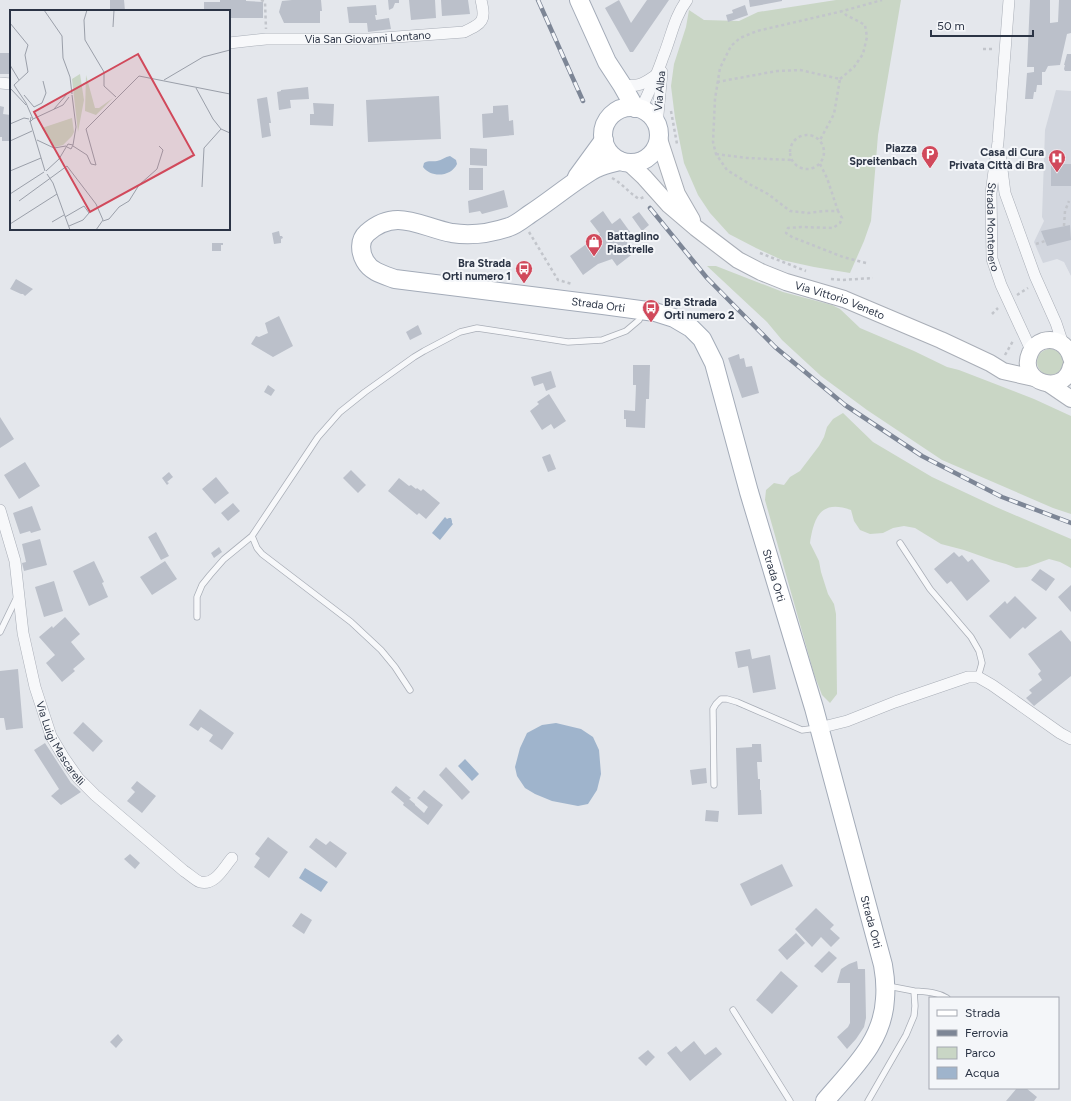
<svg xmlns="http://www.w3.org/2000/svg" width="1071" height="1101" font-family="Figtree,sans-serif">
	<rect width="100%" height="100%" fill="#e4e7ec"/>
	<path fill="#d2d6de" d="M1056,90L1071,91V276L1064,262L1057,259L1043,263L1034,242L1044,221L1042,217L1045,130Z"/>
	<path fill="#c9d6c5" d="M836,0H901L878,135L871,221L864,241L850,273L814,267L782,260L756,248L729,234L710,213L698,195L684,163L675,118L671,86L674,64L686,27L689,10L704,20L739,21L758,12Z
		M707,266H716L783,292L832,305L840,309L860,328L914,351L947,367L959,370L1034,399L1071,416V514L1053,508L942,460L867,410L821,376L782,340L767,322Z
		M1037 362a13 13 0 1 1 26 0a13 13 0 1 1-26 0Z
		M843,413L873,442L932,477L996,507L1071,539V568L1060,562L1049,559L1027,567L1016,568L1006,564L995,561L964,550L941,544L915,528L904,526L893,528L883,533L870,534L860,530L854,521L851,510C821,499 814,517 810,543L819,561L821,572L828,594L834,604L836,614L837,694L830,703L822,695L814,674L765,500L766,490L774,483L784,485L790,477L800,471L819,446L824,437L827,427L833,419Z"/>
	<path fill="#9fb4cc" d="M450,156L456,160L457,164C451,177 431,178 423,167L424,163C429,160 432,162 437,161C442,160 445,157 450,156Z
		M445,517L447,519L449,518H451L452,521V523L453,524L440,540L432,533Z
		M556,723L581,729L593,737L599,750L601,774L597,790L588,804L578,806L552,801L535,794L525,788L517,776L515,767L520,748L527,733L542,725Z
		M465,759L479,774L472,781L458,766Z
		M305,868L328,882L321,892L299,878Z"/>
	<path fill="#bbc0ca" d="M110,0H124L125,11H110Z
		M220,0H246V1L263,2V18H229V11H204V2H220Z
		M292,0H321L322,11H320V23H284L279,12L282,1Z
		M388,0H399V3H395L393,8L389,10Z
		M409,0H435L436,18L411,20Z
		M441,0H468L470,14L442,16Z
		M619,0L631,23L647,0H669L633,52H630L605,8Z
		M749,0H782V1L750,7Z
		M1030,0H1050V23L1058,22L1059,0H1071V33L1067,34L1060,65L1048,66L1045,72H1042V85H1037L1036,92H1034L1033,99H1025L1027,73L1034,72V67H1027Z
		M376,5L377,15H375L376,20L389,18L391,29L368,32L367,23H349L347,7Z
		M745,5L748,15L728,22L726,15L733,13L732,10Z
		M0,53H9L11,74H0Z
		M1067,54H1071V71H1065L1064,69L1065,65H1064Z
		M308,87L309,99L290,100L291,108L279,110L277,92L281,91V90Z
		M439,96L441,139L368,142L366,100Z
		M267,97L271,123H269L271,136L262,138L257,99Z
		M313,103L334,104L333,126L310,125V114H314Z
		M508,105L509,121L513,120L514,135L483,138L482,114L493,113V106Z
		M0,106L4,107L3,114L11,115V141H2V137H0Z
		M470,148L487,149V166L470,165Z
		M1055,164H1071V186H1051V166H1055Z
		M469,168H483V190H469Z
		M504,190L508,207L482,214L480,211L469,213L468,201Z
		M603,211L612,224L620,218L633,236L626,241L635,252L617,266L612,259L598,264L583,275L570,256L600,234L590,221Z
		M639,212L649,225L642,231L632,217Z
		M1070,225L1071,240L1047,246L1041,231Z
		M279,231L280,236H282L283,238L281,239V243L274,244L272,233Z
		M212,243H223V245H221V251H212Z
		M16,279L33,289L25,296L23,294H21L10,289Z
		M279,316L293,346L273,357L251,344L256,336L259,337L268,333L265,323Z
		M418,325L422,334L410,340L406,332Z
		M739,354L740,359L744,358L746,367L752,366L759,393L742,398L728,358Z
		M633,365H650L649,399H646L645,428L626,427V419H624V410L635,411L636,385H633Z
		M551,371L556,387L546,391L543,383L534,386L531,377Z
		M268,385L275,390L271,396L264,392Z
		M549,394L566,421L554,429L551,424L542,430L530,411L539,404L537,402Z
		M0,417L14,439L0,448Z
		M550,454L556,469L548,472L542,457Z
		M25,462L40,486L19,499L4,475Z
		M351,470L366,485L358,493L343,478Z
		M169,472L173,477L167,482L169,483L167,485L162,478Z
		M216,477L229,493L215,504L202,489Z
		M399,478L409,486L411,485L416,489L417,488L421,491L423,489L440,503L426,519L419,513L417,515L388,491Z
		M233,503L240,511L228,521L221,513Z
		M32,506L41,530L31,533L30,531L20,534L13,513Z
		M156,532L169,556L161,560L148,537Z
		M40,539L47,565L24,571L22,563L26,562L22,544Z
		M219,547L222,552L214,558L211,553Z
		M954,552L959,557L962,555L968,562L972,559L990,581L967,601L951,581L947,584L934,569Z
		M94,561L104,582L102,583L108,597L89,606L73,571Z
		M165,561L177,579L152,595L140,577Z
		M1040,569L1055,579L1046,591L1031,580Z
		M54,581L63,611L44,617L35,587Z
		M1071,585V612L1058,597Z
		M1015,596L1037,618L1025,629L1023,627L1010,639L989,616L1005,601L1007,604Z
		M65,617L80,634L71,642L85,659L73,669L75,671L62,682L46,663L55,655L39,637L52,626L53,628Z
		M1061,630L1071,642V676L1034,706L1026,698L1032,693L1029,690L1042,680L1038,674L1041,671L1028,654Z
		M750,649L752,659L770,655L776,689L753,693L748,666L738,668L735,652Z
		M18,669L23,728L6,730L4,718H0V671Z
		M200,709L234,733L222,750L209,741L213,735L201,727L198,731L189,725Z
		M83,722L103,741L93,752L73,733Z
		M45,743L71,783L81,792L61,805L51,796L59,789L34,750Z
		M752,744H761L762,762H757L758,779H760V790H761L762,814L738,815L736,748L752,747Z
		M446,767L470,792L462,800L439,775Z
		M706,768L707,783L692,785L690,770Z
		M137,781L156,796L142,813L127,801L135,792L131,788Z
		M396,786L411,798L409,799L415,804V805L424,813L428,807L417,798L424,790L443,805L428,825L403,805L404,803L391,792Z
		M706,810L719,811L718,822L705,821Z
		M268,837L288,852L269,878L254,867L260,858L255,854Z
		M316,838L326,845L330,841L347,853L336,868L309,847Z
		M130,854L140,863L135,869L124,859Z
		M782,864L793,886L751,906L740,884Z
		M816,908L834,925L830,929L840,938L831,947L821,937L812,947L795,929Z
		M301,913L312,920L304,934L292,926Z
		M796,933L805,943L787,960L778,950Z
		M829,951L837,958L822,973L814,966Z
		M857,961L858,969H865L866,1018L864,1027L856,1039L847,1049L837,1037L848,1027L850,1023V983H837L841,969L849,964Z
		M781,971L798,986L772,1014L756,1000Z
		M118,1034L123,1040L116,1048L110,1042Z
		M694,1041L705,1055L716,1047L722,1054L690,1081L667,1053L676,1046L681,1052Z
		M648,1050L655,1057L646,1066L638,1058Z
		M1017,1088H1026L1037,1097L1034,1101H1006Z"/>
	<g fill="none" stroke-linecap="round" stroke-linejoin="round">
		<defs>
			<path id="service" d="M252,536L257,548L262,554L351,622L381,650L395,667L410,690
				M900,543L930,589L971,637L979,651L982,663L978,677
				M197,617V597L202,585L210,575L224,559L252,536L318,437L340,412L365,392L414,357L424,351L460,332L477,328L568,342L602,340L626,331L639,320L642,313
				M0,632L17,597
				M714,785L713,709L716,704L721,699H727L737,702L802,730L817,728
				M914,991C926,992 937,992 947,998
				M733,1010L790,1101
				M868,1101L906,1035L914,1016L915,1006L914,991L888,986"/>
			<g id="minor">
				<path id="s1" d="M1009,0L998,142L991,193L992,259L1001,285L1031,350"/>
				<path id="s2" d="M229,43L266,39H369L464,32C483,23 486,21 481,0"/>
				<path d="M0,83L11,84"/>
				<path d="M622,85C639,87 643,84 656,75"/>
				<path d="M641,109C649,92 657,75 663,57C671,38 674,17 687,0"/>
				<path d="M657,125L662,72"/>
				<path d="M1000,154L1005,193L1035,276L1056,323L1063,344"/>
				<path id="s3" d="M0,510L15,561L23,633L35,687L51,736L64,758L78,778L95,795L184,871C189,874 195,880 200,882C215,886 224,867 232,858"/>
				<path d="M819,728L847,721L895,702L968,677H978L992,685L1060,733L1071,739"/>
			</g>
			<g id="secondary">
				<path d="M659,139L677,194L692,220"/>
				<path id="s4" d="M629,163L644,177L669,205L696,228L738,260L761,272L786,282L844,299L941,340L990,363L1003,371L1034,378"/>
				<path d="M1071,358C1068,345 1056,337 1043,341C1037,343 1032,348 1030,353C1017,383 1065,397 1071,366"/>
				<path d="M1049,384L1071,399"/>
			</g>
			<g id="primary">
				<path d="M579,0L607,62L622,85L635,108"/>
				<circle cx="631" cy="135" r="28"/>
				<path id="s5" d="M620,161C612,163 605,164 597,168C592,170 587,174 582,177C564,189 547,203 530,214C523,219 516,225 509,227C491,233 471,236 452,233C420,227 396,207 367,233C359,240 360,252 365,261C371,272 384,275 395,279L603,305L655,312L674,318L691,328L702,339L714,363L749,492L814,708L883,965C885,976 886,988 885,999C883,1042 851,1070 825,1101"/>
				<path d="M577,177L604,140"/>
			</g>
		</defs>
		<use href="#service" stroke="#a9aeb7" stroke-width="7"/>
		<use href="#minor" stroke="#a9aeb7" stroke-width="12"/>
		<use href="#secondary" stroke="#a9aeb7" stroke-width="18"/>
		<use href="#primary" stroke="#a3abb8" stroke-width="20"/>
		<path stroke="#c2c5cb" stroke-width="2.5" stroke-dasharray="3 3" stroke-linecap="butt" d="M261,0L265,2L266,29
			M983,49H995
			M840,79L854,67L863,54L867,37L865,25L856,20L846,15L843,11
			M717,82L777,71L800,70L840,79L834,114L820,140
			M671,111L677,144
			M790 152a17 17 0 1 1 34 0a17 17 0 1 1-34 0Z
			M716,154L747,158L791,160
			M820,164L827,178L838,211
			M612,178C623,184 629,193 639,199L644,197
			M1064,226L1065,211L1069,201
			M529,232L558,280L572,284
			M1036,244L1045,241
			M760,253L806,271
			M866,263L843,257L792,237L786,233L788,228L801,227L833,228L840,223L842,218L838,211H824L808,213L790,211L768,194L751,185L727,170L716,154L713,142L715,99L720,68L731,46L740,38L757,31L843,11L882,0
			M831,279L842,280L873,278
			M1017,295L1028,288
			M992,314L998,308
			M1005,355L1013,341"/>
		<use href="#service" stroke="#f7f8fa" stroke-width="5.5"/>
		<use href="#minor" stroke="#f7f8fa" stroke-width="11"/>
		<use href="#secondary" stroke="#fff" stroke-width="16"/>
		<use href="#primary" stroke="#fff" stroke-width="18"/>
		<defs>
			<path id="rail" d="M538,0L583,101
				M650,208L707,278L775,347L845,405L922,456L1002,497L1071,523"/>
		</defs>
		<use href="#rail" stroke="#7d8696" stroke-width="4.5"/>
		<use href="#rail" stroke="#f4f6f9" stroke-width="3" stroke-dasharray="9" stroke-linecap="butt"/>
	</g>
	<defs>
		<symbol id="parking-pin" viewBox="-11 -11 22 30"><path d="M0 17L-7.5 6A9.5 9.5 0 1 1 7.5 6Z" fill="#d1495b" stroke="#f4f6f9"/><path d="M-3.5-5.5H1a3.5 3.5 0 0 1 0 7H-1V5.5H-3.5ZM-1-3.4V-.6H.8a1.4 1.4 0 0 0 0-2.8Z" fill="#fff"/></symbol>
		<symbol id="hospital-pin" viewBox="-11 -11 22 30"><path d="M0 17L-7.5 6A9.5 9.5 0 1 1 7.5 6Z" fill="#d1495b" stroke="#f4f6f9"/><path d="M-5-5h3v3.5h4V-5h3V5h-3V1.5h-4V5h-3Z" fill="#fff"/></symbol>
		<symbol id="shop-pin" viewBox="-11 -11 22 30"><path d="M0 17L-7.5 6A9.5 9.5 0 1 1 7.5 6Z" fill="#d1495b" stroke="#f4f6f9"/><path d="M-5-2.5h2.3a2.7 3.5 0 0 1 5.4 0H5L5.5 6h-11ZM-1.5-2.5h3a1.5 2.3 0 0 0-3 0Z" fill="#fff"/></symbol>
		<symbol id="bus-pin" viewBox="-11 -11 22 30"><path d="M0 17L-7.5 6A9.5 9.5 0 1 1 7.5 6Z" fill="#d1495b" stroke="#f4f6f9"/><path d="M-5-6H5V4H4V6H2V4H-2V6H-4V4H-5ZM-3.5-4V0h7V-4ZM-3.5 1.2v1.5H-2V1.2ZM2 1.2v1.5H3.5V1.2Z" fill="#fff"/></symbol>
	</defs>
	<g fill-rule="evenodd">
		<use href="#parking-pin" x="920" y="144" width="20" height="27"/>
		<use href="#hospital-pin" x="1047" y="148" width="20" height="27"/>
		<use href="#shop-pin" x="584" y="232" width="20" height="27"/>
		<use href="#bus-pin" x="514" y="259" width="20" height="27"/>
		<use href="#bus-pin" x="641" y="298" width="20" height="27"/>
	</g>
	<g text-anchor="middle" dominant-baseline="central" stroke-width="4" stroke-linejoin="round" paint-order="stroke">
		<g font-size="11" fill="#2b3445" stroke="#f4f6f9">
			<text stroke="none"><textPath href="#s2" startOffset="139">Via San Giovanni Lontano</textPath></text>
			<text transform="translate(660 91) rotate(-85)">Via Alba</text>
			<text stroke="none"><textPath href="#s1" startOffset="228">Strada Montenero</textPath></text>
			<text stroke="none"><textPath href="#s4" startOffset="256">Via Vittorio Veneto</textPath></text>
			<text stroke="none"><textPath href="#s5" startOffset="549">Strada Orti</textPath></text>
			<text stroke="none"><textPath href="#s5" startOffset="909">Strada Orti</textPath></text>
			<text stroke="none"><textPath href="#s3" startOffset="243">Via Luigi Mascarelli</textPath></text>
			<text stroke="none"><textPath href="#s5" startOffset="1269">Strada Orti</textPath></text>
		</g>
		<g font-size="11" font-weight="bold" fill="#2b3445" stroke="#f4f6f9" text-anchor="end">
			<text x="917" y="148">Piazza<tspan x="917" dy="13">Spreitenbach</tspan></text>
			<text x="1044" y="152">Casa di Cura<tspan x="1044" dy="13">Privata Città di Bra</tspan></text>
			<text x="607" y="236" text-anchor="start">Battaglino<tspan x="607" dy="13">Piastrelle</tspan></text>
			<text x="511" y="263">Bra Strada<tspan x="511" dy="13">Orti numero 1</tspan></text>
			<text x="664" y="302" text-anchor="start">Bra Strada<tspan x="664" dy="13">Orti numero 2</tspan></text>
		</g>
	</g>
	<g transform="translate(10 10)">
		<rect width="220" height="220" fill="#e4e7ec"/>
		<path d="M70,64L74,90L68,122L62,69ZM76,65L85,98H89L103,88L86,105L75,101ZM62,108L64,122L62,126L53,135L45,137L32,118Z" fill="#c9d6c5"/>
		<path fill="none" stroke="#9a9fa9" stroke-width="1" d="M34,0L52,26L53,48L60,67L62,84M77,0L74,10L75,30L94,62V76L106,87M0,13L18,35L15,45L18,62L4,75L16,93L23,109L20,112L21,107M103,17L104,0M0,55L9,70M154,70L193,47L220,40M0,78L16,95M186,78L203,109L211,119L220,123M14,85L24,97L32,93L36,83L33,71M62,85L66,117L63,135M44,99L57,84M23,109L53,95L59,87M20,111L35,161M0,114L14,108L19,109M27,130L44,138L56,136M0,131L22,121M63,136L77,145L81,154L86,155L76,119L129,66L220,84M0,161L31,148M36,161L49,149L58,134L63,135L61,139L57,137M37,164L43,173L60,220M192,177L194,138L211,119M0,184L34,162M9,191L57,156L86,194L93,210L86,220M55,207L74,196L79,203L73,210L59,216M93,211L99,209L109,197L119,191L129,175L147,159L153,140L149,136M42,212L54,205M0,214L47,184"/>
		<path fill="#d1495b" fill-opacity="0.15" stroke="#d1495b" stroke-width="2" d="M128,44L184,145L80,202L24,102Z"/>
		<rect width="220" height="220" fill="none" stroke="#2b3445" stroke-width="2"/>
	</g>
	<rect x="929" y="997" width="130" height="92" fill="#f4f6f9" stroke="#a4a8b1"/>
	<rect x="937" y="1010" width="20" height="6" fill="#ffffff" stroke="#a4a8b1"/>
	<text x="965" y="1017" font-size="12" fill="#2b3445">Strada</text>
	<rect x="937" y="1030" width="20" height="6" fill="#7d8696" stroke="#a4a8b1"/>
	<text x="965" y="1037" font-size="12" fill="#2b3445">Ferrovia</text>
	<rect x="937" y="1047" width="20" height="12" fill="#c9d6c5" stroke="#a4a8b1"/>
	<text x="965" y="1057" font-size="12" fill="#2b3445">Parco</text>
	<rect x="937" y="1067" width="20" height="12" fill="#9fb4cc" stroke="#a4a8b1"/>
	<text x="965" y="1077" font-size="12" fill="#2b3445">Acqua</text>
	<path d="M931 30v6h102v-6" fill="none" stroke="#2b3445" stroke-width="2"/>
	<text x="937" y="30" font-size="12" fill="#2b3445" stroke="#f4f6f9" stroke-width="3" paint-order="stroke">50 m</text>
</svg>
